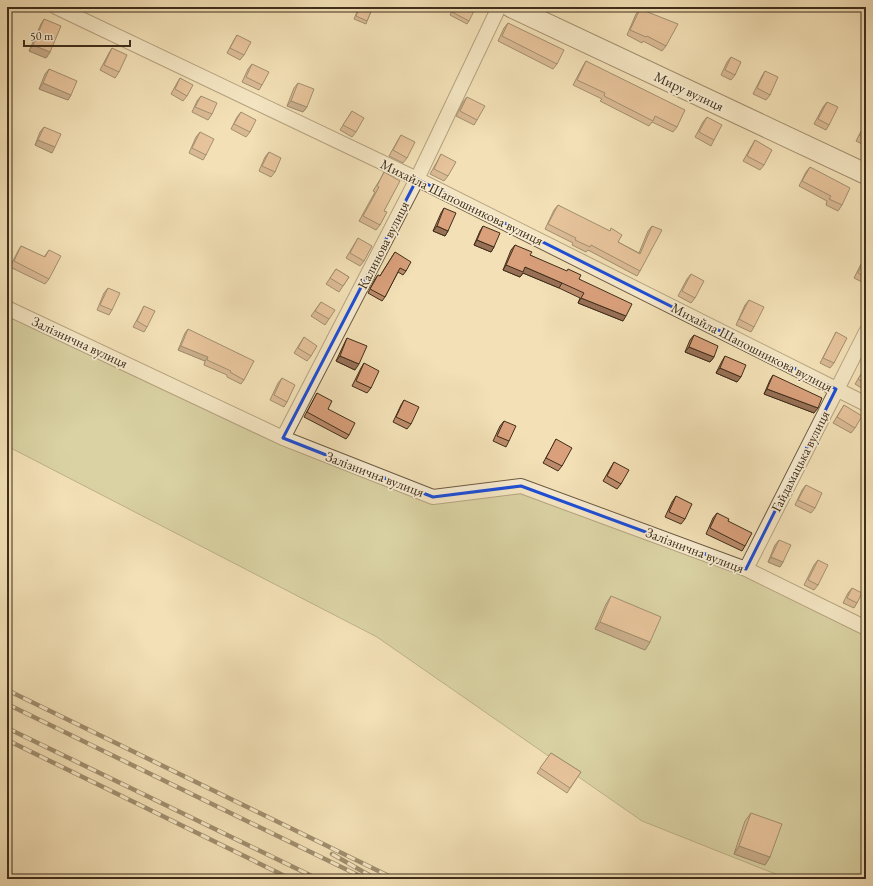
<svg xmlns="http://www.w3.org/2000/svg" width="873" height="886" font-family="'EB Garamond',serif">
	<rect width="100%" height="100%" fill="#f3e0b6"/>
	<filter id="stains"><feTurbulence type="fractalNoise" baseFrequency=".005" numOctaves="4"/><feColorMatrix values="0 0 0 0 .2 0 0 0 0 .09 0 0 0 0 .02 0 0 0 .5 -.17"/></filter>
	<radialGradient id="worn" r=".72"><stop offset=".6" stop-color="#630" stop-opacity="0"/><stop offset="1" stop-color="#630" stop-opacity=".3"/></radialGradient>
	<path fill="#bcc28d" stroke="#7e7854" d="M7,305L283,438L433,497L521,486L746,569L866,628V879H788L642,821L377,637L7,446Z"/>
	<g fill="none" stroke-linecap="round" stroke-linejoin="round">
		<defs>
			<path id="minor" d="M56,7L417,179L866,404
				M7,308L283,438L433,497L521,486L746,569L866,628
				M283,438L417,179L499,7
				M746,569L866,332"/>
			<path id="secondary" d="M511,7L866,174"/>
		</defs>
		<use href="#minor" stroke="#6c5a41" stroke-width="16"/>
		<use href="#secondary" stroke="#3f2e1a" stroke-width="22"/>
		<use href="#minor" stroke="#f7ebd0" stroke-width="14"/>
		<use href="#secondary" stroke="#f7ebd0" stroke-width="20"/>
		<defs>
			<path id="rail" d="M7,690L395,879
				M7,704L366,879
				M7,728L318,879
				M7,740L291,879
				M332,854L376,879"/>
		</defs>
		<use href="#rail" stroke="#3f2e1a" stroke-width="4.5"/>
		<use href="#rail" stroke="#f7ebd0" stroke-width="3" stroke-dasharray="9" stroke-linecap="butt"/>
	</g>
	<path fill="#bb8a6a" stroke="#3f2e1a" d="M80,7H90L87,10Z
		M359,7H373L367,21L366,24L354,19Z
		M454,7H466L469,21L467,24L450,15Z
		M574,7H583L581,10Z
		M640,9L666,46L662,51L643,41L642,43L627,35L636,14Z
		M44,19L50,52L46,58L29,51L41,24Z
		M508,23L557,64L553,69L498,41L504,28Z
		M237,35L244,55L240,60L227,53L234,40Z
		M112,48L119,72L115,78L100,70L109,53Z
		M731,57L735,75L731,80L721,75L727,62Z
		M586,61L677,127L673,132L652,122L649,126L600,101L602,99L573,85L583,66Z
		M252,64L262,85L259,90L242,82L248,69Z
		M49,69L71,95L68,100L39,89L45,74Z
		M765,71L770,95L766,100L753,94L762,76Z
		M180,78L187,96L183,101L171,94L177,83Z
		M298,83L307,107L303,112L287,106L294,88Z
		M201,96L212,114L208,120L192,112L197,101Z
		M467,97L477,120L474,125L456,116L463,102Z
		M827,102L829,125L826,130L814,124L823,107Z
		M352,111L356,132L352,137L340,130Z
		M241,112L250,132L246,137L231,129L237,117Z
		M707,117L714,140L711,146L695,137L703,122Z
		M866,122V146L856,141Z
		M44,127L52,153L35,145L40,132Z
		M200,132L206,155L203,160L189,153L196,137Z
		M401,135L407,158L403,163L389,156L398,140Z
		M755,140L764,165L760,170L743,161Z
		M269,152L275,172L271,177L259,171L265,157Z
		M441,154L448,176L444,181L430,174L438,160Z
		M810,167L842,205L838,211L826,205L827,201L799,186L806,172Z
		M384,172V211L380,225L376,230L359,221L375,192L373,191L381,178Z
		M558,205L618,242L639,253L648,231L652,226L640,271L637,276L588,250L586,252L572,245L573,243L545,229L554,210Z
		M444,208L448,231L445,236L433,231L441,213Z
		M483,226L494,247L491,252L474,245L480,231Z
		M358,238L364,261L360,266L346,258Z
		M515,245L530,255L579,279L623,321L578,303L580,298L559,288L523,273L520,277L503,270L511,250Z
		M21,246L44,257L49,250V279L45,284L10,267L18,251Z
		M395,252L406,271L403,275L398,272L385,297L382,301L368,293L375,279L378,275L380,276Z
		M865,258L866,259V284L854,278L861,264Z
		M336,269L349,277L339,292L326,284Z
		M691,274L695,298L691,303L678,296L687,279Z
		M108,288L112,310L109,315L97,310L104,293Z
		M749,300L754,327L751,332L736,325L745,305Z
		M321,302L329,319L325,325L311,316Z
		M144,306L147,327L144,332L133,327L141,312Z
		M188,329L244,380L241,384L227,377V375L204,365L205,361L178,350L185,333Z
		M836,332L834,363L830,368L820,363L833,338Z
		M694,335L714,357L710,362L685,352L690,340Z
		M304,337L311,356L307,361L294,353Z
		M347,338L355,370L336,361L344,344Z
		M725,356L737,382L716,373L722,361Z
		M364,363L371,388L367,393L352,386L361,368Z
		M866,366V391L855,384Z
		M773,375L814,413L764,394L770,380Z
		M282,378L287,402L284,407L270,400L278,383Z
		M317,393L328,409L349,435L346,439L304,417Z
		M404,400L411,424L407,429L393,422L401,405Z
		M844,405L855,428L851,433L833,423Z
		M504,421L509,441L506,447L493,441L500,426Z
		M556,439L562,466L558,471L543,463L553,445Z
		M614,462L621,484L617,489L603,481L611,467Z
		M806,485L815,508L811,513L795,505L802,490Z
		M676,496L685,519L681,524L665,517L672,502Z
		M717,513L728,521L745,546L742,551L706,534L713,518Z
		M779,540L783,562L780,567L768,562L775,545Z
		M818,560V585L814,590L804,585L814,565Z
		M852,588L857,603L854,608L843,603L848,593Z
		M611,596L650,642L645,650L595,629L606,604Z
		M551,753L581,772L567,793L537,773Z
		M751,813L770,857L765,865L734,854L745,821Z"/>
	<path fill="#987056" stroke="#3f2e1a" d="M33,45L50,52L46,58L29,51Z
		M43,83L71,95L68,100L39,89Z
		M291,101L307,107L303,112L287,106Z
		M38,140L55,147L52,153L35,145Z
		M437,226L448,231L445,236L433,231Z
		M477,240L494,247L491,252L474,245Z
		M506,265L525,267L562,283L559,288L523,273L520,277L503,270Z
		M581,298L626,316L623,321L578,303Z
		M181,346L208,357L205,361L178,350Z
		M689,347L714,357L710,362L685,352Z
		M340,356L359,364L355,370L336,361Z
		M720,368L741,377L737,382L716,373Z
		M767,389L818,408L814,413L764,394Z
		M771,557L783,562L780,567L768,562Z
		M600,622L650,642L645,650L595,629Z
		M739,846L770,857L765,865L734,854Z"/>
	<path fill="#d9a07b" stroke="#3f2e1a" d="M360,7H373L367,21L356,16Z
		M454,7H466L474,11L469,21L452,12Z
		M640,9L678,24L666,46L647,36L646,37L630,30Z
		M44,19L61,26L50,52L33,45Z
		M508,23L564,50L557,64L502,36Z
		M237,35L251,42L244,55L230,48Z
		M112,48L127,55L119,72L104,65Z
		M731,57L741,62L735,75L725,70Z
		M586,61L685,110L677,127L655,116L653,121L604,96L605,93L577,80Z
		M252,64L269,72L262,85L246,77Z
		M49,69L77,81L71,95L43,83Z
		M765,71L778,77L770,95L757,88Z
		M180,78L193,85L187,96L175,89Z
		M298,83L314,89L307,107L291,101Z
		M201,96L217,103L212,114L195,107Z
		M467,97L485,106L477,120L460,111Z
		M827,102L838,107L829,125L818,119Z
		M352,111L364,118L356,132L343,125Z
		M241,112L256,120L250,132L234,124Z
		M707,117L722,125L714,140L699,132Z
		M866,123V139L859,135Z
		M44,127L61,134L55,147L38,140Z
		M200,132L214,139L206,155L192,148Z
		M401,135L415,142L407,158L393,150Z
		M755,140L772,150L764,165L747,156Z
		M269,152L281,158L275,172L262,166Z
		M441,154L456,162L448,176L434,169Z
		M810,167L850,188L842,205L829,199L831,196L802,181Z
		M384,172L400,181L384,211L387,212L380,225L363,216L379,187L377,186Z
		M558,205L610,231L611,228L622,235L618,242L640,254L652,226L662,230L640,271L591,245L590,247L575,240L576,238L548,224Z
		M444,208L456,213L448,231L437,226Z
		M483,226L500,233L494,247L477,240Z
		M358,238L372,246L364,261L350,253Z
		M515,245L532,252L530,255L567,271L568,269L581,275L579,279L632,304L626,316L581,298L584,293L562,283L525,267L523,272L506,265Z
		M21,246L45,257L49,250L61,256L49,279L14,261Z
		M395,252L411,262L406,271L400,268L385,297L370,289L378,275L380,276Z
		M865,258L866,259V277L858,273Z
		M336,269L349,277L343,286L330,278Z
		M691,274L704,281L695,298L682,291Z
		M108,288L120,293L112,310L100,305Z
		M749,300L764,307L754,327L739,319Z
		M321,302L335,310L329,319L315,311Z
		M144,306L155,311L147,327L137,321Z
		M188,329L254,361L244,380L230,372L231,371L207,360L208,357L181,346Z
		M836,332L847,338L834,363L823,358Z
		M694,335L718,346L714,357L689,347Z
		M304,337L317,346L311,356L298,348Z
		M347,338L367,346L359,364L340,356Z
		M725,356L746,365L741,377L720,368Z
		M364,363L379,371L371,388L356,381Z
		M866,367V384L858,379Z
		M773,375L822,398L818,408L767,389Z
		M282,378L295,385L287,402L274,395Z
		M317,393L332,401L328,409L355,423L349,435L307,412Z
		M404,400L419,407L411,424L396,417Z
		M844,405L862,416L855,428L837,417Z
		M504,421L516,426L509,441L497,436Z
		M556,439L572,448L562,466L546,458Z
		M614,462L629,470L621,484L607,476Z
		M806,485L822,493L815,508L798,500Z
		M676,496L692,504L685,519L669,512Z
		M717,513L729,519L728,521L752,533L745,546L710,528Z
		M779,540L791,545L783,562L771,557Z
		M818,560L828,565L818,585L808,580Z
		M852,588L862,593L857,603L847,598Z
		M611,596L661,617L650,642L600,622Z
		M551,753L581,772L570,788L540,768Z
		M751,813L782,824L770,857L739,846Z"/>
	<path d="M0 0H873V886H0ZM417,179L836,389L746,569L521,486L433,497L283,438Z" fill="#f3e0b6" fill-opacity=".55" fill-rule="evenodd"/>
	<path fill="none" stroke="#1d4ed8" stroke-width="3" stroke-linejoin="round" d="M417,179L836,389L746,569L521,486L433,497L283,438Z"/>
	<g text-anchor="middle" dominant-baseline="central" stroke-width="3.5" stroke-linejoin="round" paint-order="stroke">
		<g font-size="14" fill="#3f2e1a" stroke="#f7ebd0">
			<text transform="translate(689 91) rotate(25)">Миру вулиця</text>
			<text transform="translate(462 202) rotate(26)">Михайла Шапошникова вулиця</text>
			<text transform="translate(383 245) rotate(-63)">Калинова вулиця</text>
			<text transform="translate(80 342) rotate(25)">Залізнична вулиця</text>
			<text transform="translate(752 347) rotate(27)">Михайла Шапошникова вулиця</text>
			<text transform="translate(800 461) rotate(-63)">Гайдамацька вулиця</text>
			<text transform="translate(375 474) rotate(21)">Залізнична вулиця</text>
			<text transform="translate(695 550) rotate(21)">Залізнична вулиця</text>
		</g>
	</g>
	<rect width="873" height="886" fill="none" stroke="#f3e0b6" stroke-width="24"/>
	<rect x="8" y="8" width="857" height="870" fill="none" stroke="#3f2e1a" stroke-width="2"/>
	<rect x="12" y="12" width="849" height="862" fill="none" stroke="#3f2e1a"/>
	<path d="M24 40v6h106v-6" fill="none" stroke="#3f2e1a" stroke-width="2"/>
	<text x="30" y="40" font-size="12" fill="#3f2e1a" stroke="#f7ebd0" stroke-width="3" paint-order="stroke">50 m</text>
	<rect width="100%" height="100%" filter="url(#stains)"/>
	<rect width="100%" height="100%" fill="url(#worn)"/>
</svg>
